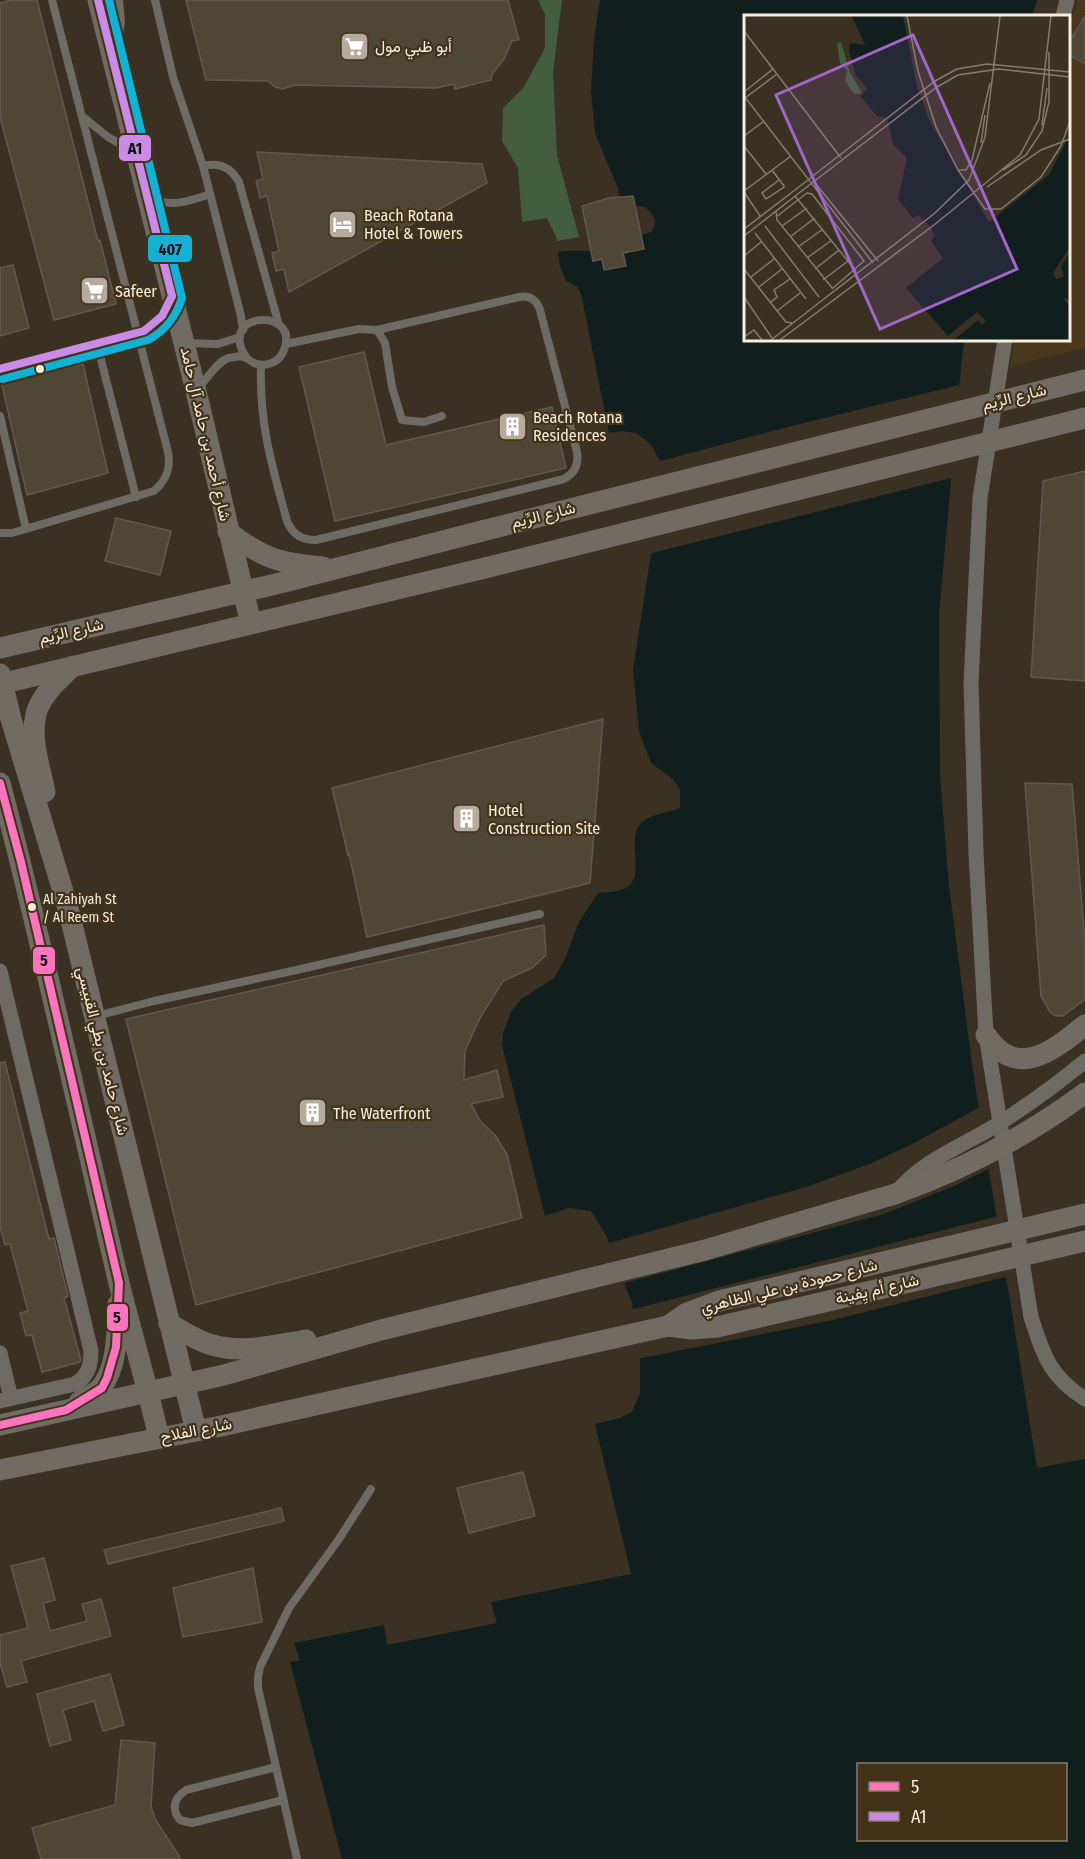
<svg xmlns="http://www.w3.org/2000/svg" width="1085" height="1859" font-family="'Fira Sans Condensed',Vazirmatn,sans-serif">
	<rect width="100%" height="100%" fill="#3a3123"/>
	<path fill="#4b371b" d="M1078,0H1085V348L1010,366L1015,339H1068V29Z"/>
	<path fill="#435e3f" d="M538,0H562L553,72L557,155L579,237L558,241L547,218L522,222L518,168L502,141L503,108L524,87L545,48V14Z"/>
	<path fill="#101e1e" fill-rule="evenodd" d="M600,0H1037L1032,16H746V339H965L962,357L939,615L940,776L949,886L973,1072L1037,1468L1085,1459V1859H342L290,1662L300,1660L294,1643L384,1625L387,1645L497,1623L491,1602L631,1574L595,1424L620,1418L632,1412L640,1393V1361L632,1303L606,1235L591,1211L569,1208L545,1216L502,1045L503,1033L511,1012L521,999L553,979L565,959L579,922L598,893C605,892 614,892 621,890C650,881 624,841 641,823C650,814 668,813 680,808V790L673,779L651,763L639,731L633,670L651,554L664,511L669,479L653,448L647,441L636,433L622,431L609,433L582,298L578,287L566,281L560,267L558,252C573,249 587,252 602,251L624,211L617,186L595,133L591,91L594,39ZM858,1764H1066V1840H858Z"/>
	<path fill="#3a3123" d="M633,196L635,206L645,207L653,215L655,221L654,227L651,232L641,235L644,249L624,253L626,266L604,270L602,259L593,261L617,197Z
		M963,384L955,477L648,554L661,511L666,480L657,462L780,429Z
		M982,1106L992,1167L954,1186L884,1214L621,1284L606,1244L806,1187L872,1163L912,1144Z
		M999,1216L1009,1276L833,1320L637,1359L630,1310Z"/>
	<path fill="#504635" stroke="#61594f" stroke-width="1.5" d="M11,0H37L98,241L100,240L116,304L54,320L0,117V3Z
		M186,0H508L519,40L512,41L504,59L492,74L491,80L455,89L454,84L436,88L295,85L283,89L275,87L268,81L206,80Z
		M1085,16V64L1068,54V44Z
		M257,152L482,164L487,183L289,292L284,269L276,271L272,253L279,251L267,196L260,198L256,181L263,179Z
		M633,196L644,249L623,253L626,266L604,270L602,259L593,261L582,206L609,198Z
		M13,265L29,328L0,336V268Z
		M364,352L386,445L552,407L566,468L335,521L299,367Z
		M83,364L108,473L27,495L1,381Z
		M1085,471V681L1031,677L1043,481Z
		M116,518L171,531L160,575L105,561Z
		M603,719L590,883L367,937L349,854L348,855L332,788Z
		M1025,783L1072,784L1085,943V999L1063,1016H1056L1050,1012L1041,996Z
		M544,925L546,955L532,968L503,981L480,1018L465,1051L464,1080L497,1070L503,1097L471,1104L481,1122L495,1135L507,1154L522,1218L196,1305L126,1019Z
		M5,1062L49,1239L54,1238L68,1296L64,1298L81,1360L80,1362L42,1372L32,1335L26,1336L20,1313L28,1311L10,1244L5,1245L0,1226V1063Z
		M523,1472L535,1516L469,1533L457,1488Z
		M281,1508L284,1521L108,1564L104,1550Z
		M44,1558L55,1600L43,1603L50,1631L87,1621L82,1604L101,1599L111,1636L21,1661L27,1682L7,1687L0,1663V1635L28,1628L11,1566Z
		M253,1568L262,1622L183,1637L173,1588Z
		M110,1674L124,1725L103,1731L94,1701L63,1710L71,1740L50,1746L37,1694Z
		M121,1740L155,1743L151,1806L155,1819L181,1859H41L32,1828L115,1805Z"/>
	<g fill="none" stroke-linecap="round" stroke-linejoin="round">
		<path stroke="#6d6b64" stroke-width="8" d="M155,0L173,77L203,166L241,316L243,330
			M116,48L121,22L119,0
			M82,116L108,137L131,150
			M203,166C219,162 231,167 239,182L279,325
			M151,198C172,208 189,201 210,194
			M186,343L218,344L240,337
			M97,344L136,497
			M286,344L359,329L377,330L385,343L392,387L402,420L424,422L442,416
			M261,365C259,423 272,466 287,521C292,534 302,540 316,540L564,479C575,473 579,464 577,452L540,310C537,300 530,295 519,297L377,330
			M0,369L144,331L157,322L170,304
			M199,387C208,378 216,363 228,358C234,357 242,355 246,358C249,359 251,362 254,363C266,368 280,362 284,350C301,307 216,311 246,357
			M0,416L26,529
			M0,533H12L154,491C167,480 171,468 168,452L52,0
			M96,1016L154,1001L301,969L540,914
			M276,1767L186,1790C174,1798 171,1809 180,1820L192,1823L283,1800
			M297,1859L258,1688V1677L260,1667L289,1608L339,1539L371,1489"/>
		<path stroke="#6d6b64" stroke-width="15" d="M1063,16L1067,0
			M1005,339L980,498L971,683L976,853L986,1035L1031,1317C1044,1356 1049,1376 1085,1399
			M0,971L91,1351C91,1366 88,1376 75,1384L0,1401
			M0,1353L11,1398"/>
		<path stroke="#706c64" stroke-width="21" d="M98,0L196,391L251,624
			M228,532C265,559 278,563 323,567
			M0,648L276,584L482,531
			M0,674L11,719L68,908L196,1431
			M0,684L485,568
			M0,783C43,947 79,1113 118,1279C131,1332 147,1384 159,1438
			M45,792C40,767 30,739 36,714C41,695 59,679 73,666
			M986,1035C1017,1081 1054,1050 1085,1025
			M169,1324C183,1331 197,1341 212,1345C243,1354 275,1345 306,1340
			M79,1402C86,1397 97,1393 102,1386C118,1366 117,1329 118,1304
			M0,1425L224,1375L381,1330L705,1250L895,1194
			M0,1470L221,1426L668,1326"/>
		<path stroke="#6d6b64" stroke-width="15" d="M897,1192C921,1161 962,1146 995,1126C1027,1106 1057,1084 1085,1061"/>
		<path stroke="#706c64" stroke-width="21" d="M482,531L1085,380
			M485,568L1085,418
			M895,1194C964,1169 1026,1137 1085,1093
			M668,1326L687,1313L719,1301L1085,1214
			M668,1326L692,1329L717,1327L1085,1241"/>
		<defs>
			<path id="bus-1" d="M0,783L21,862L119,1283L116,1347L107,1378L102,1388L66,1410L0,1425"/>
			<path id="bus-2" d="M98,0L172,296
				M0,369L144,331L162,316L172,296"/>
			<path id="bus-3" d="M3,379L148,340C166,330 176,317 182,298L109,0"/>
		</defs>
		<use href="#bus-1" stroke="#43321a" stroke-width="12"/>
		<use href="#bus-2" stroke="#43321a" stroke-width="12"/>
		<use href="#bus-3" stroke="#43321a" stroke-width="12"/>
		<use href="#bus-1" stroke="#fc73be" stroke-width="8"/>
		<use href="#bus-2" stroke="#ca8be6" stroke-width="8"/>
		<use href="#bus-3" stroke="#13b2d5" stroke-width="8"/>
	</g>
	<defs>
		<symbol id="supermarket-square" viewBox="-11 -11 22 22"><rect x="-9" y="-9" width="18" height="18" rx="4" fill="#b5ab9d" stroke="#43321a"/><path d="M-6-5.5h2.5l.6 2H6L4.5 2H-2.5L-4.4-4H-6ZM-1.5 3.2a1.3 1.3 0 1 0 .1 0ZM3 3.2a1.3 1.3 0 1 0 .1 0Z" fill="#fff"/></symbol>
		<symbol id="hotel-square" viewBox="-11 -11 22 22"><rect x="-9" y="-9" width="18" height="18" rx="4" fill="#b5ab9d" stroke="#43321a"/><path d="M-6-4.5h1.5V1H6V5H4.5V3h-9V5H-6ZM-4 0a1.8 1.8 0 1 1 3.6 0ZM.5 0V-2.5h3Q6-2.5 6 0Z" fill="#fff"/></symbol>
		<symbol id="building-square" viewBox="-11 -11 22 22"><rect x="-9" y="-9" width="18" height="18" rx="4" fill="#b5ab9d" stroke="#43321a"/><path d="M-4-6H4V6H1V3H-1V6H-4ZM-2.5-4.3h1.7v1.8h-1.7ZM.8-4.3h1.7v1.8H.8ZM-2.5-1h1.7V.8h-1.7ZM.8-1h1.7V.8H.8Z" fill="#fff"/></symbol>
	</defs>
	<g fill-rule="evenodd">
		<use href="#supermarket-square" x="338" y="30" width="33" height="33"/>
		<use href="#hotel-square" x="326" y="208" width="33" height="33"/>
		<use href="#supermarket-square" x="78" y="274" width="33" height="33"/>
		<use href="#building-square" x="496" y="410" width="33" height="33"/>
		<use href="#building-square" x="450" y="802" width="33" height="33"/>
		<use href="#building-square" x="296" y="1096" width="33" height="33"/>
	</g>
	<g fill="#f7ecde" stroke="#43321a" stroke-width="2">
		<circle cx="40" cy="369" r="5"/>
		<circle cx="32" cy="907" r="5"/>
	</g>
	<g text-anchor="middle" dominant-baseline="central" stroke-width="4.5" stroke-linejoin="round" paint-order="stroke">
		<g font-size="14" fill="#f7ecde" stroke="#43321a" text-anchor="start">
			<text x="43" y="899">Al Zahiyah St<tspan x="43" dy="18">/ Al Reem St</tspan></text>
		</g>
		<g font-size="16" fill="#f7ecde" stroke="#43321a" text-anchor="start">
			<text x="375" y="46">أبو ظبي مول</text>
			<text x="364" y="215">Beach Rotana<tspan x="364" dy="18">Hotel &amp; Towers</tspan></text>
			<text x="115" y="291">Safeer</text>
			<text x="533" y="417">Beach Rotana<tspan x="533" dy="18">Residences</tspan></text>
			<text x="488" y="810">Hotel<tspan x="488" dy="18">Construction Site</tspan></text>
			<text x="333" y="1113">The Waterfront</text>
		</g>
		<g font-size="16" fill="#f7ecde" stroke="#43321a">
			<text transform="translate(1014 397) rotate(-14)">شارع الرِّيم</text>
			<text transform="translate(206 434) rotate(77)">شارع أحمد بن حامد آل حامد</text>
			<text transform="translate(543 515) rotate(-14)">شارع الرِّيم</text>
			<text transform="translate(71 631) rotate(-13)">شارع الرِّيم</text>
			<text transform="translate(103 1051) rotate(76)">شارع حامد بن بطي القبيسي</text>
			<text transform="translate(789 1286) rotate(-14)">شارع حمودة بن علي الظاهري</text>
			<text transform="translate(877 1289) rotate(-13)">شارع أم يِفينة</text>
			<text transform="translate(196 1430) rotate(-11)">شارع الفلاح</text>
		</g>
	</g>
	<g transform="translate(744 15)">
		<rect width="326" height="326" fill="#3a3123"/>
		<path d="M97,27L106,58L118,78L116,79H110L101,66L103,56L96,48L93,29Z" fill="#435e3f"/>
		<path d="M108,1H159L173,71L185,105L245,207L305,160L325,121V233L309,258L312,264L320,262L317,251L325,239V285L319,282L325,291V325H210L234,305L238,310L242,306L233,297L204,321L162,273L199,243L187,226L191,220L184,209L174,200L169,203L154,184L163,143L149,129L143,103L133,101L116,81L123,74L111,59L105,36L106,28L121,30Z" fill="#101e1e"/>
		<path fill="none" stroke="#867c6e" stroke-width="1.5" d="M163,1L174,56L192,112L214,155L241,194H257L297,162L317,131L326,106M0,16L97,143M0,77L29,54M0,81L129,248M1,83L33,59M298,110L303,73M0,121L20,106M237,128L241,100M0,131L22,159M28,155L40,171V172L22,184L18,178L35,165M214,155H222L228,145L246,68M259,155L282,140L298,116L305,87V37M65,164L191,66L213,54L243,49L326,57M68,168L193,72L214,60L255,54L326,62M72,169L134,246M243,172L297,135L326,124M0,176L47,141M0,177L16,201M51,181L112,256M32,196L33,205L89,274M32,202L63,178L68,179L120,246L88,274M21,211L75,282M38,211L63,193M0,214L64,165M11,218L62,284M0,221L68,168M46,222L71,203M54,232L79,214M0,241L17,227M63,243L88,225M0,254L42,307L48,308M71,254L95,235M7,262L30,244M79,265L104,246M15,272L38,254M0,282L28,323M27,287L33,282L30,275L46,264M33,296L56,278M0,322L10,315L18,325M27,325L191,198L225,165L241,122L256,1M36,325L190,210L276,140L295,104L307,1"/>
		<path fill="#a066c8" fill-opacity="0.15" stroke="#a066c8" stroke-width="3" d="M169,20L273,254L136,314L32,80Z"/>
		<rect width="326" height="326" fill="none" stroke="#f7ecde" stroke-width="3"/>
	</g>
	<g stroke="#43321a" stroke-width="2">
		<rect x="118" y="134" width="34" height="28" rx="6" fill="#ca8be6"/>
		<rect x="147" y="234" width="46" height="29" rx="6" fill="#13b2d5"/>
		<rect x="32" y="946" width="24" height="29" rx="6" fill="#fc73be"/>
		<rect x="106" y="1303" width="23" height="29" rx="6" fill="#fc73be"/>
	</g>
	<g font-size="16" text-anchor="middle" font-weight="bold" fill="#111">
		<text x="135" y="154">A1</text>
		<text x="170" y="255">407</text>
		<text x="44" y="966">5</text>
		<text x="117" y="1323">5</text>
	</g>
	<rect x="857" y="1763" width="210" height="78" fill="#43321a" stroke="#8b7c68" stroke-width="1.5"/>
	<rect x="869" y="1782" width="30" height="9" fill="#fc73be" stroke="#8b7c68" stroke-width="1.5"/>
	<text x="911" y="1793" font-size="18" fill="#f7ecde">5</text>
	<rect x="869" y="1812" width="30" height="9" fill="#ca8be6" stroke="#8b7c68" stroke-width="1.5"/>
	<text x="911" y="1823" font-size="18" fill="#f7ecde">A1</text>
</svg>
